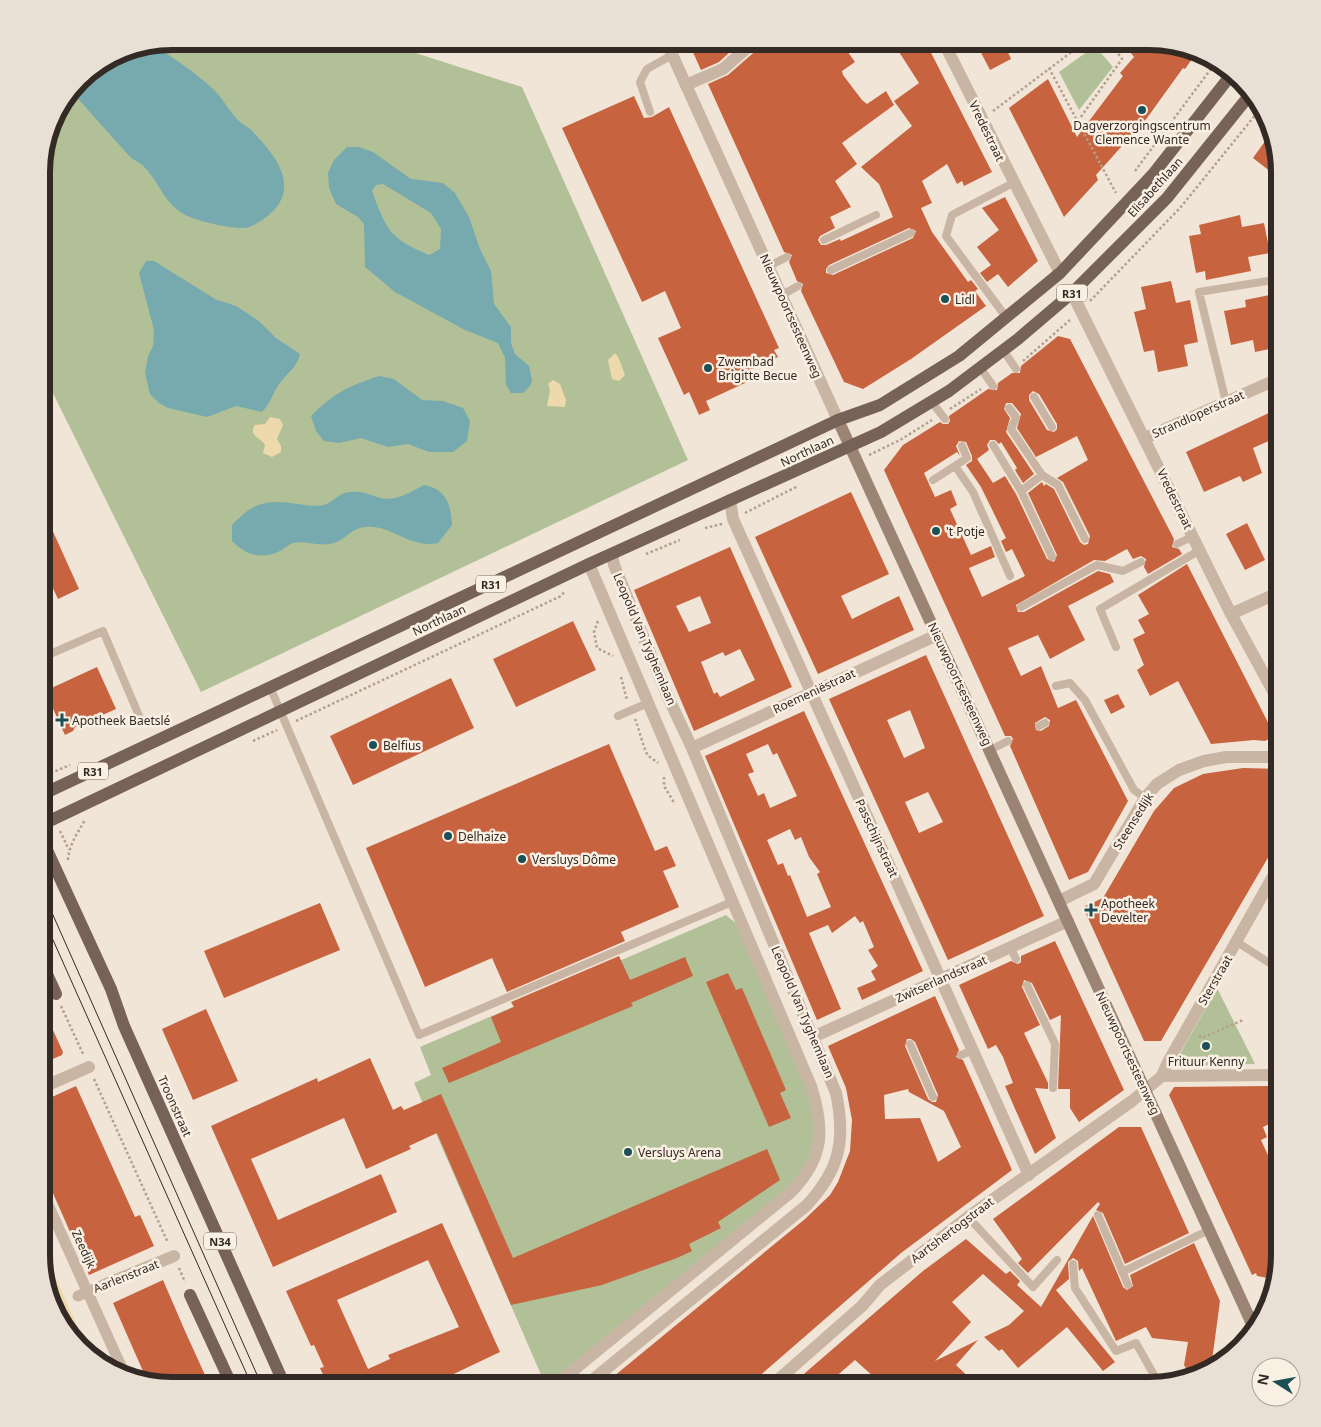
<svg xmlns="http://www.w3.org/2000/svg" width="1321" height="1427" font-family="'Noto Sans',sans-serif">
	<rect width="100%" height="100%" fill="#f1e5d7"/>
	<path fill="#b1c097" d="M172,41H378L522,87L688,460L201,692L42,371V163L55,114L86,74L122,51Z
		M1095,46L1113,67L1079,110L1059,72Z
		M726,915L738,925L812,1098L817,1121L809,1162L790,1187L546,1386L414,1083L431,1075L420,1047Z
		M1217,988L1255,1064L1177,1066L1175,1063Z"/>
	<path fill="#eed9ac" d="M615,353C620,358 622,368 625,375L619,381L612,379L608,360Z
		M553,380L560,384L566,400L565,407L547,406L550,390L548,384Z
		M270,417L280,419L283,425L277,439L281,446V452L272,457L263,453L265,445C261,437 248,437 255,425L265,424Z
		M41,1250L51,1266L88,1351L68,1335L48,1297Z"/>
	<path fill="#76aaae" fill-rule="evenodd" d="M153,45C171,56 203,78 217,93C225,102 230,112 238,120C242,125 249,127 253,132C277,157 303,190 265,218C259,222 252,227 244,228C229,228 206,223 192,218C158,205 160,171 131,158L72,92L86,74L122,51Z
		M347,147H359L373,152L411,179L443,183L455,193L469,217L480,249L491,271L494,304L511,327V343L515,354L529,366L532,380L530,386L523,393H511L506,385L505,358L498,343L465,330L395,292L365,267L364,224L358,217L336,204L329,188L328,173L334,160ZM383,184L431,213L441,229L440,249L429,255C389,238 387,231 372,191L376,185Z
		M146,261H154L215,299L236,306L259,321L276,338L300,354C297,368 287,373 279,384C273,393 270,404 262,412L236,406L207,417L168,408L159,403L150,394L145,373L148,356L153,346L154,330L139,273Z
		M379,376L394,379L422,400L443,401L463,408L470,421L467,441L453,452H429L408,444L388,447L361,438L339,443L324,441L316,431L311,416C333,394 348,386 379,376Z
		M424,485C446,489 451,504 452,525L438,543C410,549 391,524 365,527C353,528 348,536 339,541C322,549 306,540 293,543C289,544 284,549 280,551C261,560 246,555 232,541V525C254,502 266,499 297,504C306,505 316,507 324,505C334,502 339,492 351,492C362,491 367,494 377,497C395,503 408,493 424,485Z"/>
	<path fill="#c7633f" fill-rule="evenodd" d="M688,41H742L719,62L701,70Z
		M763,41H840L855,62L842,71L843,75L862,100L867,104L886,91L894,105L842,143L857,164L835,181L851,207L830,217L835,228L820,236L818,240L821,245H826L840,239L841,241L893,217L879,184L861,167L912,126L894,101L919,83L892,41H925L992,172L964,186L962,181L957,184L947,164L922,181L932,203L921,208L932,232L968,282L971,280L978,289L975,291L986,306L911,359L863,389L844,382L801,291L803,284L797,281L789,262L792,255L784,252L708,84L728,75L760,47ZM909,228L916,231L913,238L833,275L826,273V269L829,265Z
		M975,41H1003L1011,59L990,70Z
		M1123,42H1157L1197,52L1185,69L1183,68L1147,118L1096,175L1098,180L1064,217L1009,108L1048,79L1077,137L1123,76L1120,73L1134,57Z
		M634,96L644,118L652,117L669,107L779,348L774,350L778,357L741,374L745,383L706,401L710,410L699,415L689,392L684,395L658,338L681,328L665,291L642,302L562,128Z
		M1273,130L1280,172V179L1253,158Z
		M1005,197L1038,261L1008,287L998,274L987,282L980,273L991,265L977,247L999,230L982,208Z
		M1240,215L1242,227L1264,223L1270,253L1248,257L1251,271L1206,280L1205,271L1196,273L1189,236L1201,234L1199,225Z
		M1171,281L1176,303L1190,300L1198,342L1184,345L1188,366L1158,372L1154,350L1144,352L1134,312L1146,309L1141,287Z
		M1280,293V347L1255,352L1253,340L1231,345L1224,311L1246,307L1245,300Z
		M1058,336L1070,339L1174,539L1172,547L1179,549L1182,554L1148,574L1144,567L1146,559L1141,556L1133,559L1127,549L1105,561L1094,560L1016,605L1018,612H1024L1098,571L1110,574L1114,582L1068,606L1085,640L1050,659L1038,635L1008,648L1021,676L1041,666L1058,708L1076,700L1128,801L1088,872L1069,880L1010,746L1013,739L1011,736H1005L884,470L903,445L940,422L943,424H948L950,421L949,416L988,389L997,390L998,383L1012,373H1020L1021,366ZM1033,391L1039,394L1057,424V429L1054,432L1047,430L1029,400V395ZM1006,403H1012L1021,414L1017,428L1036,457L1077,436L1088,460L1057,478L1063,482L1090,536L1088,544L1084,545L1080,542L1054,489L1046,484L1044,486L1042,482L1028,493L1057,555L1054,562L1047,559L1016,494L1005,476L993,483L977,459L989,450L987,445L990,440H995L999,444L1001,442L1017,468L1015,470L1023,483L1034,474L1006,432L1010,418L1004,409ZM959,441L966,442L972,456V461L966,465L981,487L1006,538L1001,541L1006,552L1012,549L1025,576L982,597L969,568L995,557L991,546L971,555L950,509L957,505L951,490L935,497L924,473L957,452L960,456L956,446ZM1045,717L1050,720L1049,726L1041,731L1036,730L1035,723Z
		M1273,411L1280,428V436L1253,448L1262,473L1243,482L1240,476L1204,492L1186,452Z
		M851,492L889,574L841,596L852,619L899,596L914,630L818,674L755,537Z
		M41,505L79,589L58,599L50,582L45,584L41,578Z
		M1247,523L1265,560L1245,570L1226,534Z
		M730,547L792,687L694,731L634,590ZM700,596L711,623L689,632L676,606ZM740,649L755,680L720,697L717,692L714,694L701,662L723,652L725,656Z
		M1187,564L1275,736L1265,741L1254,740L1211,744L1178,681L1150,696L1137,670L1144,665L1133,639L1145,633L1138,620L1149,614L1138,595Z
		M573,621L596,670L516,707L493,659Z
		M926,655L1044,916L948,960L829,699ZM910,710L925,748L904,758L887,720ZM928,792L943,822L919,833L905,802Z
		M97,667L116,709L75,727L73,731L65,735L45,691Z
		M451,678L474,728L353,785L330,736Z
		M1118,694L1125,707L1111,714L1104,700Z
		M804,711L923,971L862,1000L857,988L876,980L871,971L878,966L868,950L874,947L863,921L860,923L855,916L832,933L828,925L809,933L841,1009L817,1020L705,756ZM768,744L773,755L777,753L797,796L770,808L764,793L758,796L748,774L754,772L746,754ZM790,829L795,840L801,837L809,857L820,872L817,874L831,907L807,917L790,875L788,876L783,863L778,865L767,840Z
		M609,744L655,851L667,846L676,866L663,871L679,907L621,932L625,941L507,992L492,958L425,987L366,848Z
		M1243,768L1280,769V837L1161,1041H1144L1083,907L1103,898L1154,811L1174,788L1203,774Z
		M320,903L340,950L224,998L204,951Z
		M1055,941L1124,1090L1079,1122L1070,1108V1089H1058L1061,1015L1050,1020L1032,983L1024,980L1022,987L1040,1025L1024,1033L1048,1083V1089L1035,1088L1056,1138L1035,1154L1005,1086L1013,1083L1003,1057L996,1045L988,1049L959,985L1011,961L1018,964L1021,962V956Z
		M619,956L630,980L685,957L693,976L631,1003L633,1006L449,1083L442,1068L501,1042L491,1017L514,1007L511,1002Z
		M728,973L736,990L742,988L786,1090L780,1093L791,1118L769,1127L706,982Z
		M935,996L959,1050L956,1057L963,1060L1012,1170L901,1253L748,1386H602L805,1219L830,1195L838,1182L850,1151L852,1120L846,1088L828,1046ZM907,1039H911L915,1042L938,1095L936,1102H932L928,1099L905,1046ZM908,1089L909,1092L944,1111L961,1147L938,1162L920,1118L885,1119L884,1095Z
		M41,1004L63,1052L62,1055L41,1064Z
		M206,1009L238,1081L193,1100L162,1029Z
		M370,1058L393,1110L401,1106L404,1110L441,1094L513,1258L767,1149L780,1180L718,1222L721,1228L689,1244L692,1251L677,1258L602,1285L511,1305L437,1133L409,1146L411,1149L366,1169L344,1118L251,1159L278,1220L381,1174L397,1212L273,1267L211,1126L317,1078L318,1082Z
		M76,1086L135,1217L140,1215L154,1246L89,1275L41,1166V1163L49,1159L41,1142V1102Z
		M1269,1086V1101L1278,1120L1263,1127L1267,1137L1261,1140L1271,1162L1280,1158V1255L1274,1279L1257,1276L1256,1273L1252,1275L1169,1095L1174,1087Z
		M1119,1127H1141L1189,1233L1125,1264L1103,1213L1096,1210L1100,1204L1098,1202L1028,1273L1018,1263L1022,1259L993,1219Z
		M1093,1216L1123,1287L1127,1290L1133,1286L1130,1275L1194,1243L1220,1301L1211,1368L1192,1378L1184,1365L1188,1342L1152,1338L1146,1327L1116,1341L1082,1268L1079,1271L1078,1261L1073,1258L1068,1262L1069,1279L1056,1290L1115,1362L1103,1371L1067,1327L1018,1368L1002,1349L999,1351L984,1337L1009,1325L1024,1311L983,1274L952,1302L971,1322L935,1361L978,1340L956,1365L978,1386H884L855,1360L825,1386H790L923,1271L966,1239L1006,1274L1010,1271L1020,1281L1017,1285L1041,1307Z
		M442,1223L500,1352L441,1380L443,1383L436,1386H328L320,1368L324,1367L314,1345L311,1346L286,1291ZM428,1260L459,1327L388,1355L390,1359L368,1369L337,1300Z
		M163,1280L185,1331L210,1386H172L147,1380L135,1353L113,1303Z"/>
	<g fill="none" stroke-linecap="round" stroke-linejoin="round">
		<path stroke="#b49f8d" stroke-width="2.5" stroke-dasharray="2.5 2.5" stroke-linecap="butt" d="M1049,68L1116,193
			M993,111L1086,41
			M1078,121L1122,59L1110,42
			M1135,171L1216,62
			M1090,301L1180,208L1261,108
			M1023,361L1070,320
			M950,409L981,389
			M869,455L900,440L932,420
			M745,513L798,486
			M705,528L722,524
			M646,554L680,540
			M598,621L594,632L597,648L613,656
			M621,677L627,700
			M635,719C638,726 645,753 648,755C650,758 655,760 658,763
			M296,721L561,596L565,591
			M253,741L277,730
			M41,771L51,773L70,765
			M664,777V786L675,804
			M60,831L69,850
			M68,860C69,845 77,834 85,820
			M61,1006L84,1056
			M1199,1036L1202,1038L1243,1020
			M94,1079L168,1243
			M179,1268L185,1282"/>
		<path stroke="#c9b5a3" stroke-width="8" d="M650,112L640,82L647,69L672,55
			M824,240L876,215
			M769,266L787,257
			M831,270L911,233
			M782,295L798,286
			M1006,317L946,236L952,215L1013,183
			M1003,350L1016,369
			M980,367L993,386
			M1034,397L1052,427
			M931,401L945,419
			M1226,402L1199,292L1280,279
			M1009,408L1016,417L1011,429L1042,475L1058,485L1085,539
			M993,445L1021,491L1052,557
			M955,466L973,492L1010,576
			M933,480L967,458L962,446
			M1021,491L1042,475
			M1177,544L1194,536
			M1021,607L1097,565L1123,571L1141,562
			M1116,647L1100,609L1200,550
			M41,658L103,631L140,718
			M1056,686L1070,683L1085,700L1134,790L1145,798
			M270,687L419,1035L734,901
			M618,716L648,703
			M1039,726L1045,723
			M990,750L1008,741
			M1237,942L1274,966
			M1010,947L1016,959
			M1027,985L1055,1044L1053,1088
			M910,1044L933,1097
			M961,1055L974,1050
			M1276,1075L1280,1111
			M1098,1215L1128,1285
			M968,1217L1033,1287L1057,1260
			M1073,1264L1075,1288L1116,1351L1136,1343L1159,1384
			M1122,1272L1209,1230"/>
		<path stroke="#c9b5a3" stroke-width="11" d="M41,1189L125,1375
			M78,1296L104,1285"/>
		<path stroke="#c9b5a3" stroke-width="12" d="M943,41L1060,273
			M686,85L723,69L755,41
			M1072,293L1231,614L1280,704
			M1145,438L1280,378
			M730,500L733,519L1029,1175
			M1231,614L1280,592
			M692,748L937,635
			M1059,901L1094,884L1145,798L1157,784L1179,770L1204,761L1226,757H1280
			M813,1037L1068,921
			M1162,1076L1280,1075
			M41,1088L89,1067
			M104,1285L174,1256
			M1250,1320L1267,1311
			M554,1386L791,1192C824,1158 825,1130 811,1086L589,564
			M585,1386L807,1205C840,1169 846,1140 836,1093L692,748L667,695L614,565L612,555
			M771,1386L862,1306L880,1285L968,1217L1132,1101L1162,1076L1167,1064L1280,864"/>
		<path stroke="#c9b5a3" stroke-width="12" d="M666,41L838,420"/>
		<path stroke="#9c8475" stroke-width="12" d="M838,420L1254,1328"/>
		<path stroke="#766256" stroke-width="12" d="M41,795L838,420L880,405L959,356L1060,273L1154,173L1231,75
			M41,825L589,564L881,432L949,391L1018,339L1072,293L1167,198L1252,92
			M41,837L111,989L124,1026L285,1386
			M41,961L56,994
			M190,1295L232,1386"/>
		<path stroke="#342a25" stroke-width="1" d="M41,888L262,1386
			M41,913L252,1386"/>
	</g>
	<g fill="#1b5055" stroke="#f9efe3" stroke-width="2">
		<circle cx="1142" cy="110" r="5"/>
		<circle cx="945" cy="299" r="5"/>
		<circle cx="708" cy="368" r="5"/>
		<circle cx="936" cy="531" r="5"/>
		<path d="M59.5 712.5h5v5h5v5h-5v5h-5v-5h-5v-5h5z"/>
		<circle cx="373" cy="745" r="5"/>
		<circle cx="448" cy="836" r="5"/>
		<circle cx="522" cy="859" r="5"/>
		<path d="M1088.5 902.5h5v5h5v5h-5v5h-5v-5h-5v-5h5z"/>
		<circle cx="1206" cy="1046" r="5"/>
		<circle cx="628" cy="1152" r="5"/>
	</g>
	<g text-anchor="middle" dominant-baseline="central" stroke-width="5" stroke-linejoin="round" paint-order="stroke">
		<g fill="#f9efe3" stroke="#6f655e" stroke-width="1">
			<rect x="1057" y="284.5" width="30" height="17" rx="4"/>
			<rect x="476" y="575.5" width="30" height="17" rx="4"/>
			<rect x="78" y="762.5" width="30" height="17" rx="4"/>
			<rect x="204" y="1232.5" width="32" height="17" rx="4"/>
		</g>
		<g font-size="11" font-weight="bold" fill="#342a25">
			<text x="1072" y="293">R31</text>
			<text x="491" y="584">R31</text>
			<text x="93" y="771">R31</text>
			<text x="220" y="1241">N34</text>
		</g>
		<g font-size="12" fill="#342a25" stroke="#f9efe3" text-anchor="start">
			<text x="1142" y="125" text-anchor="middle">Dagverzorgingscentrum<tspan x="1142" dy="14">Clemence Wante</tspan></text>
			<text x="955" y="299">Lidl</text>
			<text x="718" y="361">Zwembad<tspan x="718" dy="14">Brigitte Becue</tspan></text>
			<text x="946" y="531">'t Potje</text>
			<text x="72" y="720">Apotheek Baetslé</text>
			<text x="383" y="745">Belfius</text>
			<text x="458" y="836">Delhaize</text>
			<text x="532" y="859">Versluys Dôme</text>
			<text x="1101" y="903">Apotheek<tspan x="1101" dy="14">Develter</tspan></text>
			<text x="1206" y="1061" text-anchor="middle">Frituur Kenny</text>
			<text x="638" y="1152">Versluys Arena</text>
		</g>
		<g font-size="12" fill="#342a25" stroke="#f9efe3">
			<text transform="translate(987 131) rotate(64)">Vredestraat</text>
			<text transform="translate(1155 187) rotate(-48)">Elisabethlaan</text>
			<text transform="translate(791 316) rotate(66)">Nieuwpoortsesteenweg</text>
			<text transform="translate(1198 414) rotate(-24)">Strandloperstraat</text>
			<text transform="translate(807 451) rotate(-25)">Northlaan</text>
			<text transform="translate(1175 499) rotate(64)">Vredestraat</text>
			<text transform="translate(439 620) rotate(-25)">Northlaan</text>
			<text transform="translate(645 639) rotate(67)">Leopold Van Tyghemlaan</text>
			<text transform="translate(960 684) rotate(65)">Nieuwpoortsesteenweg</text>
			<text transform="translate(814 691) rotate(-25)">Roemeniëstraat</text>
			<text transform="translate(1133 821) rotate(-58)">Steensedijk</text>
			<text transform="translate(877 838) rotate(65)">Passchijnstraat</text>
			<text transform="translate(941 979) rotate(-24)">Zwitserlandstraat</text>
			<text transform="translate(1215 980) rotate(-60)">Sterstraat</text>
			<text transform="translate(803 1012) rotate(67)">Leopold Van Tyghemlaan</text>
			<text transform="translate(1128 1053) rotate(65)">Nieuwpoortsesteenweg</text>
			<text transform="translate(175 1106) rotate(66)">Troonstraat</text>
			<text transform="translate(952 1230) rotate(-37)">Aartshertogstraat</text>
			<text transform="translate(84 1249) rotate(65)">Zeedijk</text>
			<text transform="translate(126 1276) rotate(-22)">Aarlenstraat</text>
		</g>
	</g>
	<path d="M0 0H1321V1427H0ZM172 50H1149A122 122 0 0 1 1271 172V1255A122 122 0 0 1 1149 1377H172A122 122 0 0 1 50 1255V172A122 122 0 0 1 172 50Z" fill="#e9dfd4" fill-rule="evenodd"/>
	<path fill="none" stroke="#342a25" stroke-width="6" d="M172 50H1149A122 122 0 0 1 1271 172V1255A122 122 0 0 1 1149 1377H172A122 122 0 0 1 50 1255V172A122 122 0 0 1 172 50Z"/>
	<g transform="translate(1276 1382) rotate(281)"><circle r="24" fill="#f9efe3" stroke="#aaa097"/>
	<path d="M0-4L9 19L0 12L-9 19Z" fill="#1b5055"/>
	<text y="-8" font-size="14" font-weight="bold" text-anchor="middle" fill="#342a25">N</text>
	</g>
</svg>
